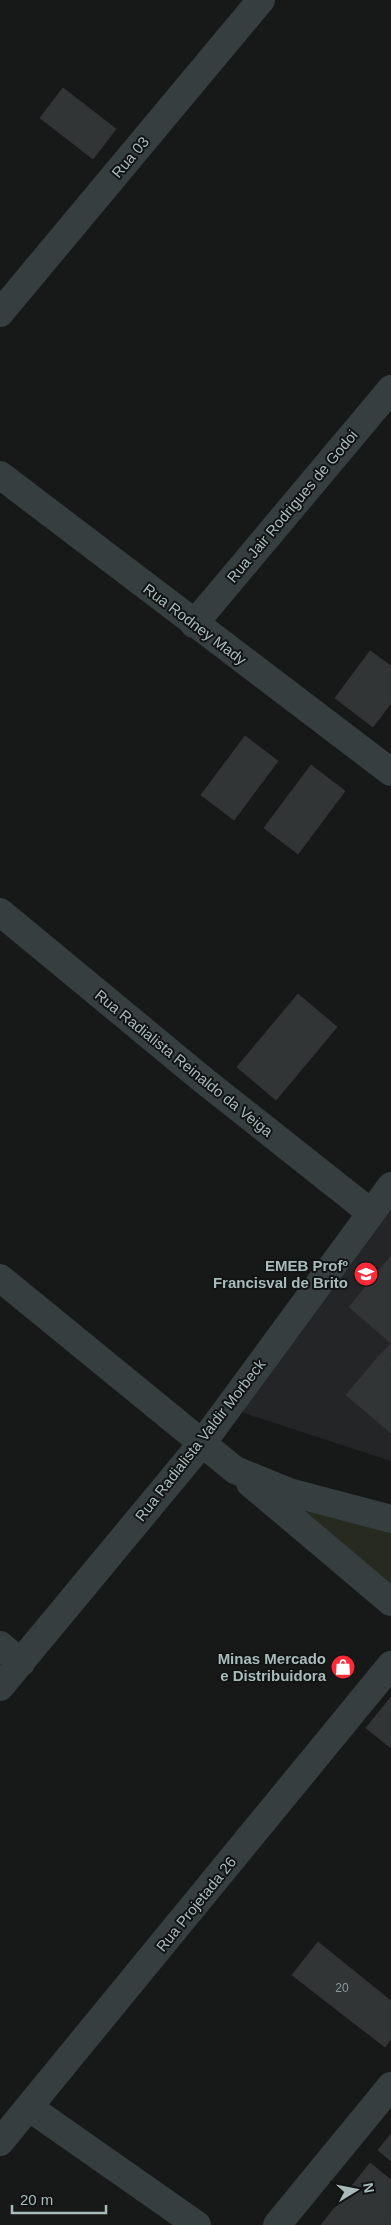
<svg xmlns="http://www.w3.org/2000/svg" width="391" height="2225" font-family="Helvetica,sans-serif">
	<rect width="100%" height="100%" fill="#171919"/>
	<path fill="#232526" d="M391,1209V1461L241,1412Z"/>
	<path fill="#262a20" d="M283,1503L391,1531V1591Z"/>
	<path fill="#323535" stroke="#313436" d="M63,88L116,129L93,159L40,118Z
		M370,651L391,666V703L373,727L335,698Z
		M245,736L278,761L234,820L201,795Z
		M311,765L345,791L298,854L264,828Z
		M298,994L337,1027L276,1100L237,1067Z
		M391,1256V1343L349,1307Z
		M391,1344V1368L378,1357Z
		M378,1357L391,1369V1433L346,1395Z
		M391,1697V1748L366,1728Z
		M318,1942L391,2001V2039L385,2047L292,1975Z
		M391,2134V2161L378,2150Z
		M370,2163L391,2180V2212L381,2225H321Z
		M391,2212V2225H381Z"/>
	<g fill="none" stroke-linecap="round" stroke-linejoin="round">
		<path stroke="#373e3f" stroke-width="28" d="M0,313L261,0
			M0,475L391,772
			M194,624L391,389
			M0,912L202,1079L370,1212
			M0,1278L235,1470L289,1492L391,1519
			M250,1483L391,1602
			M0,1645L21,1663
			M0,1687L203,1442L391,1186
			M30,2108L197,2225
			M0,2142L391,1665
			M277,2225L391,2086"/>
	</g>
	<defs>
		<symbol id="school-disc" viewBox="-11 -11 22 22"><circle r="9.5" fill="#ff2938" stroke="#121414"/><path d="M0-5L7-2L0 1L-7-2ZM-4 1L0 2.5L4 1V4Q0 6-4 4Z" fill="#fff"/></symbol>
		<symbol id="shop-disc" viewBox="-11 -11 22 22"><circle r="9.5" fill="#ff2938" stroke="#121414"/><path d="M-5-2.5h2.3a2.7 3.5 0 0 1 5.4 0H5L5.5 6h-11ZM-1.5-2.5h3a1.5 2.3 0 0 0-3 0Z" fill="#fff"/></symbol>
	</defs>
	<g fill-rule="evenodd">
		<use href="#school-disc" x="352" y="1260" width="28" height="28"/>
		<use href="#shop-disc" x="329" y="1653" width="28" height="28"/>
	</g>
	<g text-anchor="middle" dominant-baseline="central" stroke-width="4" stroke-linejoin="round" paint-order="stroke">
		<g font-size="12" fill="#8a9999">
			<text x="342" y="1988">20</text>
		</g>
		<g font-size="15" fill="#a8baba" stroke="#121414">
			<text transform="translate(130 157) rotate(-50)">Rua 03</text>
			<text transform="translate(292 506) rotate(-50)">Rua Jair Rodrigues de Godoi</text>
			<text transform="translate(195 624) rotate(37)">Rua Rodney Mady</text>
			<text transform="translate(184 1063) rotate(39)">Rua Radialista Reinaldo da Veiga</text>
			<text transform="translate(200 1440) rotate(-52)">Rua Radialista Valdir Morbeck</text>
			<text transform="translate(196 1904) rotate(-51)">Rua Projetada 26</text>
		</g>
		<g font-size="15" font-weight="bold" fill="#a8baba" stroke="#121414" text-anchor="end">
			<text x="348" y="1265">EMEB Profº<tspan x="348" dy="17">Francisval de Brito</tspan></text>
			<text x="326" y="1658">Minas Mercado<tspan x="326" dy="17">e Distribuidora</tspan></text>
		</g>
	</g>
	<g transform="translate(356 2190) rotate(80)" stroke="#121414" stroke-width="4" paint-order="stroke">
	<path d="M0-4L9 19L0 12L-9 19Z" fill="#a8baba"/>
	<text y="-8" font-size="14" font-weight="bold" text-anchor="middle" fill="#a8baba">N</text>
	</g>
	<path d="M12 2205v8h94v-8" fill="none" stroke="#a8baba" stroke-width="2.5"/>
	<text x="20" y="2205" font-size="15" fill="#a8baba" stroke="#121414" stroke-width="4" paint-order="stroke">20 m</text>
</svg>
